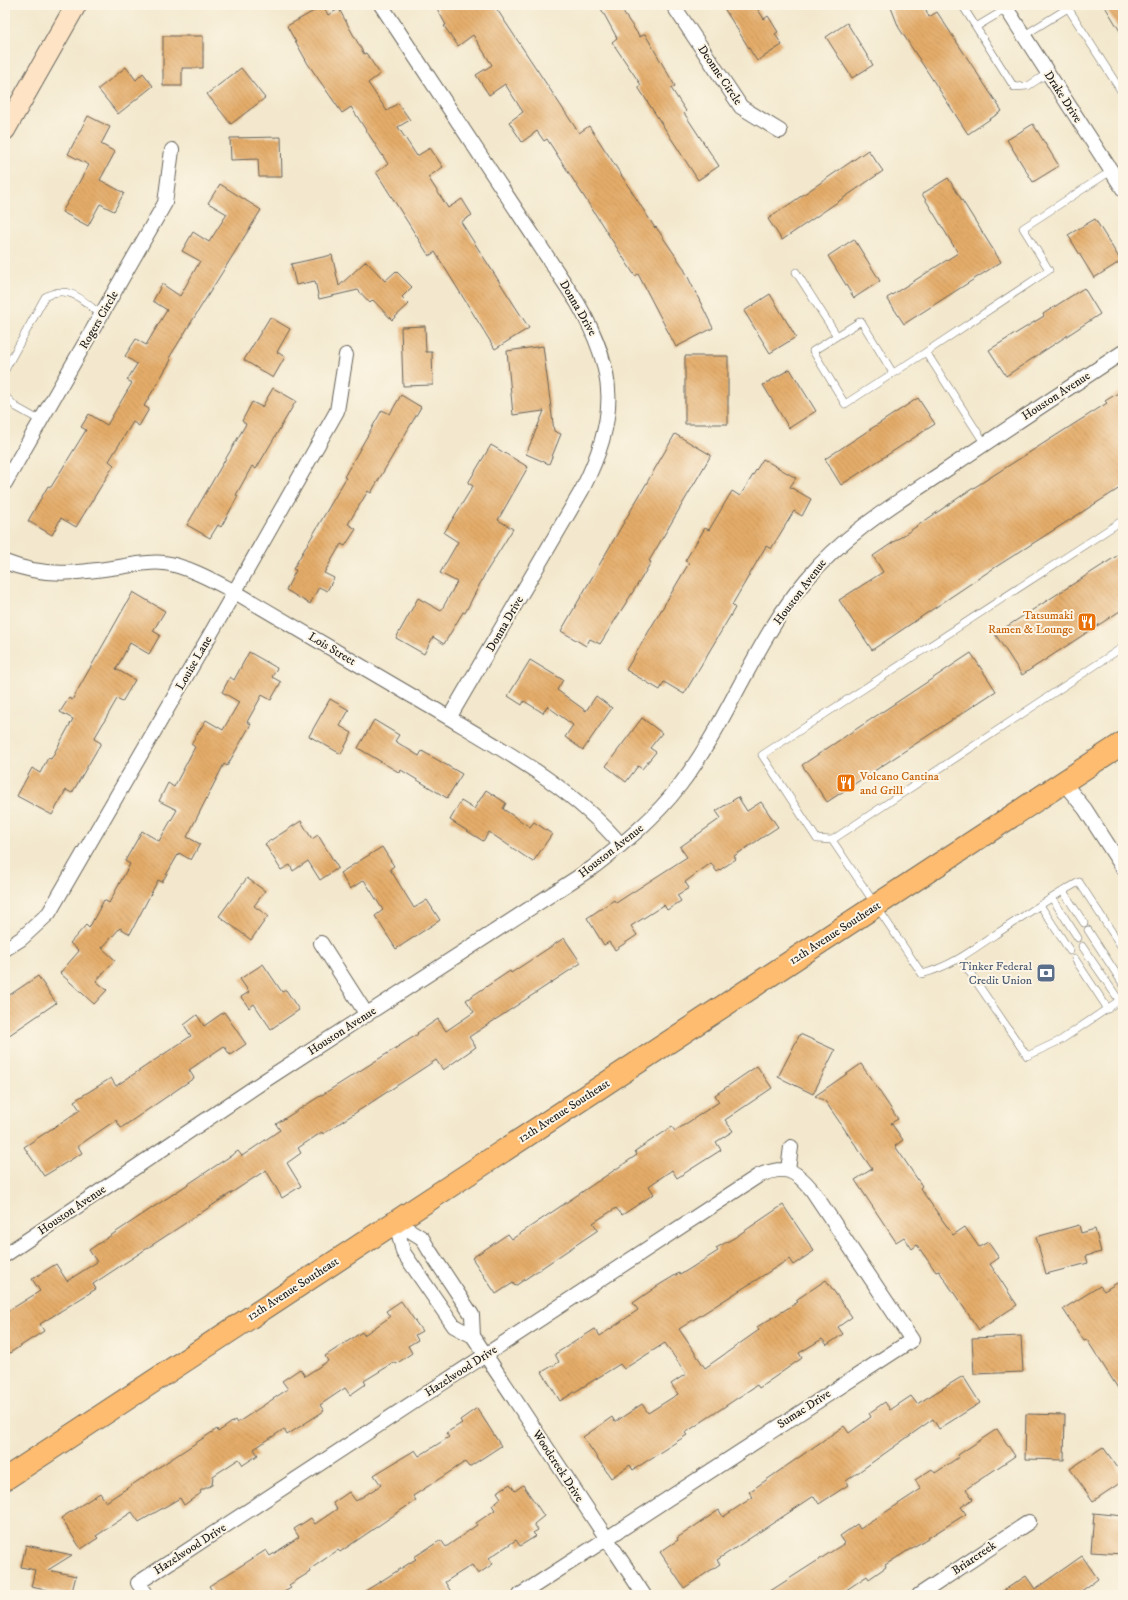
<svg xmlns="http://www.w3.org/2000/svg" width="1128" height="1600" font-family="'IM FELL DW Pica',serif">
	<defs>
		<pattern id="building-back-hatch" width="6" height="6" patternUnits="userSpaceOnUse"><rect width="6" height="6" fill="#e4ac69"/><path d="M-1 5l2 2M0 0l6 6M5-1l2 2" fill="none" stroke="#c3935a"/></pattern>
	</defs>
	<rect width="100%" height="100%" fill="#fcf5e5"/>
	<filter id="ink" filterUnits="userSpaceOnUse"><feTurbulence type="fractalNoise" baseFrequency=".025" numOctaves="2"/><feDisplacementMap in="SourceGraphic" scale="8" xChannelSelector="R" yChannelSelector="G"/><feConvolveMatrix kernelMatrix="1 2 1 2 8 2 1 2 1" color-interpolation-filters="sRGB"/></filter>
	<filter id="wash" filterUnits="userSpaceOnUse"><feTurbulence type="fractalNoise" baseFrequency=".012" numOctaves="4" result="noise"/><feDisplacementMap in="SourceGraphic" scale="16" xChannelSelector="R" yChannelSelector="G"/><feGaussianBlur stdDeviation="0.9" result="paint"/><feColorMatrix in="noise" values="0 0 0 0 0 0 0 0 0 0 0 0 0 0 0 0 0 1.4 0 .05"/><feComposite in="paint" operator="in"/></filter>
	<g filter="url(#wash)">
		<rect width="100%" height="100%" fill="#f3e8cd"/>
		<g id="blocks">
			<path fill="url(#building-back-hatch)" d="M435,5H494L579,133L589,126L611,159L655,228L656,227L683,267L713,328L676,347L638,274L635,276L547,139L544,141L537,131L522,142L509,122L523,112L505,84L489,95L476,75L492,65L473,35L458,46L444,26L446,25Z
				M599,5H618L640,37L645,34L675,86L671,88L686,111L684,113L719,166L698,180L638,87L641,85L612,42L617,38Z
				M722,5H755L764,19L768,16L778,32L775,34L782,45L757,61Z
				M890,5H924L929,17L937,12L1002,111L968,134L899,28Z
				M1104,5H1123V36Z
				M323,6L328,15L339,9L364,54L366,53L380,74L368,83L387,111L398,103L410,120L398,127L417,156L430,148L443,167L428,177L448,208L462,199L472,215L461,222L529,328L495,349L435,252L429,256L376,172L388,164L351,107L342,113L308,64L287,26Z
				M847,23L873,65L852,78L826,37Z
				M163,36H203V68H182V86H163Z
				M126,67L136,80L143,73L153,86L118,114L98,89Z
				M241,68L265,98L231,124L207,94Z
				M88,116L110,127L101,144L115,152L100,180L124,193L114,211L100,204L88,226L62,212L89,165L68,154Z
				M1033,124L1059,166L1033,182L1007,140Z
				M281,137L282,177H259L258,159L231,160L230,138Z
				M868,150L883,171L782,240L768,219Z
				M948,178L1001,262L904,324L887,298L958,253L922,194Z
				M220,184L261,210L169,358L171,360L144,406L149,409L139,426L133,422L109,461L114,465L76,527L61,518L52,535L28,521L48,486L51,487L86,430L81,427L89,414L107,425L132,383L127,380L137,364L125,356L136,339L146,345L167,310L153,301L162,284L180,296L200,261L182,251L193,232L209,242L227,214L208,203Z
				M1095,219L1121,261L1094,278L1068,235Z
				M854,239L880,281L854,298L828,256Z
				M332,255L339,286L366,261L385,281L396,271L412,287L402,297L409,304L392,320L373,300L370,303L358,290L319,299L315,281L296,285L291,264Z
				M1084,288L1100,314L1006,376L989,350L1044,316L1043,314Z
				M770,294L796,337L770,353L744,311Z
				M270,317L290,329L277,352L285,357L273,378L244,360Z
				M425,326L426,352H432L433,385L403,386L401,327Z
				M543,346L554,431L561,434L549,464L526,454L544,411L513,415L507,351Z
				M685,356H728V424H685Z
				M790,369L816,411L789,428L763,385Z
				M273,388L296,401L256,469L252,466L236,495L238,496L221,527L218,525L210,538L187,525L246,424L242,421L252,402L262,407Z
				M1123,390V486L991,570L872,650L839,600L883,572L873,556L964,494L1107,403L1105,401Z
				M401,395L421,407L371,493L368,491L348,524L356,529L345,546L341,544L324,573L334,578L327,591L319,587L310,604L286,590L296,570L293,569L346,478L344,477L382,410L390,414Z
				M918,398L935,424L841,485L825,459Z
				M675,434L711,455L649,561L651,562L641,579L600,644L590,639L586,646L561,631Z
				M491,445L528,467L498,520L513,529L485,574L465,613L463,612L444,644L433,637L424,654L396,638L418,598L441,611L457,582L440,573L458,542L444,533L473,486L468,483Z
				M763,459L796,478L790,487L811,499L802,516L794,511L771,549L766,546L732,605L735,608L684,694L664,682L660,690L626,670L689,563L685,561L705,528L709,530L732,491L740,496Z
				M1123,552V609L1022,675L995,634Z
				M133,592L165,611L153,631L160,635L149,654L130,643L116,669L135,680L122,702L117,699L94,739L101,743L72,793L66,790L52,815L17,796L32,768L40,773L48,758L51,759L73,719L60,712L69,698L72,700Z
				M249,652L277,668L272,677L281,682L271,700L262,695L247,722L251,724L227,766L224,764L187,837L200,844L191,860L179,853L162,882L158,880L130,934L120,928L102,948L115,960L96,981L107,990L94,1004L60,973L79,951L70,943L86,925L89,928L104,900L109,903L130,864L125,861L142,831L159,841L177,810L159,801L168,783L174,787L195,747L191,744L206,720L223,730L239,702L222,692L230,677L234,680Z
				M971,653L996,691L827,802L802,765Z
				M530,660L563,680L557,690L586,711L596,696L612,708L583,750L565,737L573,725L547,706L543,713L524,701L522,705L508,696Z
				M330,699L349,710L340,726L352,733L341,754L309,736Z
				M642,718L662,733L650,748L656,752L642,769L638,766L626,782L606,766Z
				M374,720L399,735L395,741L419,756L422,751L462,774L447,798L401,770L400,773L358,748Z
				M486,790L506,803L503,809L530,827L534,822L552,834L533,862L489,832L483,841L450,820L461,801L474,809Z
				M738,797L747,811L761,802L778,827L734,856L736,859L717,872L711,863L685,882L689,888L677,895L681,901L667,910L664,905L631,926L637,935L615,950L609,942L604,945L587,918L614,900L616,903L687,857L680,847L721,818L716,811Z
				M301,821L312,839L318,835L338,868L320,880L308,861L293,871L290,865L281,870L265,844Z
				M382,847L394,866L390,869L414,908L427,900L440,920L396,949L375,916L383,910L364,880L350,889L340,873Z
				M247,878L265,891L254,906L268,916L251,940L219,916Z
				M564,938L581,963L469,1037L476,1047L443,1070L436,1060L323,1134L322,1132L298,1148L301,1153L287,1163L301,1186L282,1198L266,1170L93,1284L96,1289L40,1324L44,1331L5,1356V1313L40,1291L32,1279L56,1264L67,1281L97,1262L89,1250L238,1151L242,1156L280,1130L276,1124L418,1034L417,1033L438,1019L446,1031L474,1012L466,1000L510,971L511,973Z
				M263,964L282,992L286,990L299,1010L271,1029L254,1004L249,1008L241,997L249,992L240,979Z
				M38,976L56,1003L5,1038V998Z
				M224,1012L246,1044L230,1055L224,1046L189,1070L194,1078L121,1128L116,1120L78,1146L82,1153L44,1176L24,1147L80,1110L74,1101L111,1078L116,1086L191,1036L184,1025L197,1015L204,1026Z
				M800,1034L835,1050L813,1094L778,1077Z
				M861,1064L898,1119L891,1123L903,1140L895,1146L922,1186L920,1188L953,1235L965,1227L979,1247L988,1242L999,1258L990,1264L1017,1305L979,1330L939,1271L936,1272L917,1245L912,1249L904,1237L896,1242L855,1180L872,1169L825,1101L815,1096Z
				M757,1066L772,1088L725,1120L733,1131L716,1142L721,1150L677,1178L672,1170L649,1186L654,1194L622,1215L616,1208L593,1223L598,1230L515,1286L513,1283L496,1294L472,1258L508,1234L512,1239L637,1155L635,1151L672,1127L675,1131L719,1102L715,1095Z
				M783,1205L814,1251L793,1265L789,1259L679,1329L705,1368L759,1330L757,1327L798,1302L796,1300L826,1280L852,1317L838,1327L843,1334L827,1345L822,1339L799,1353L802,1358L759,1388L757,1385L685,1433L687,1435L633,1470L630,1465L611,1478L583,1437L612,1417L615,1422L642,1404L648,1413L678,1394L671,1384L686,1374L665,1343L624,1369L620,1364L560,1401L542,1372L559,1362L555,1354L595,1329L600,1336L638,1310L633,1303L659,1285L679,1273L680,1275L718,1251L716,1248L734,1238Z
				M1079,1225L1081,1233L1095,1229L1101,1252L1086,1256L1088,1263L1046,1274L1036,1237Z
				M1117,1283L1123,1293V1396L1087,1340L1084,1341L1063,1309L1100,1286L1104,1291Z
				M401,1301L422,1331L415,1335L418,1340L408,1346L412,1353L396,1364L395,1362L364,1381L366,1384L350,1395L345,1388L320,1405L324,1411L287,1435L284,1429L254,1449L258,1455L243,1465L239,1459L213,1476L212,1485L200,1491L201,1493L184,1505L180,1498L139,1522L132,1512L96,1536L98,1538L81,1549L61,1518L100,1493L106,1502L217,1429L218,1432L235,1420L237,1423L288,1389L282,1381L300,1369L305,1376L328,1361L325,1356L362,1332L364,1335L390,1317L386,1311Z
				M1021,1336L1023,1372L974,1374L972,1338Z
				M963,1376L980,1403L939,1429L933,1419L846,1481L848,1485L819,1504L814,1496L717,1560L720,1564L684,1588L660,1552L678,1540L677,1538L719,1510L723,1517L753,1497L749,1492L844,1426L849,1433L871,1417L869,1413L885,1402L890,1410L911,1396L917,1404Z
				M477,1408L501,1446L469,1467L465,1462L413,1496L416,1500L340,1552L338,1550L309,1570L310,1572L289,1585L291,1588L279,1595H215L209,1586L266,1550L270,1556L299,1537L294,1529L311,1518L315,1524L337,1509L333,1503L349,1492L356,1501L381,1485L374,1475L415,1450L419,1456L449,1437L446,1433L462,1423L460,1420Z
				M1026,1414L1065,1415L1064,1460L1025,1459Z
				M997,1429L1015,1456L966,1489L973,1499L961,1507L966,1514L885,1565L886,1567L869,1579L867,1576L839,1595H764L845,1543L840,1536L857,1524L860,1529L921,1489L915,1480L932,1469L935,1473L959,1457L958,1455Z
				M1103,1447L1123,1475V1481L1093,1501L1070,1469Z
				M510,1484L515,1491L523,1485L544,1516L534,1524L538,1530L533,1533L536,1536L520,1546L516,1540L489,1558L493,1564L478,1574L472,1565L445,1582L453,1595H359L416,1559L414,1557L441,1540L446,1547L477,1525L476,1523L495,1510L492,1505L501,1498L497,1492Z
				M1094,1513L1123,1516V1554L1091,1552Z
				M26,1545L72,1555L48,1570L76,1576L71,1595L31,1587L35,1570L21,1567Z
				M1082,1556L1098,1579L1076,1595H997L1026,1576L1035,1589Z"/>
		</g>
	</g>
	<g filter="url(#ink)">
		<use href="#blocks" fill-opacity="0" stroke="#67635a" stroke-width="1"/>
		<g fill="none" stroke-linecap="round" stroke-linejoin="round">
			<defs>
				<path id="lane" d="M962,5L1014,87L1028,86L1048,73
					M976,27L1006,9
					M1023,36L1068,8L1123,94
					M796,272L837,336
					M5,370L45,297C68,283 84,301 101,315
					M893,373L861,321L813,351L845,404L926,352
					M5,396L16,407L41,421
					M985,444L926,352L1049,270L1023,228L1111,171
					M1123,520L762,755L817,839L832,840L922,974C951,966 968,953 993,936C1021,918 1049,898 1079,882L1123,949
					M832,840L1123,647
					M1063,891L1084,923
					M1052,898L1078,938
					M1040,905L1070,951
					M1088,930L1123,984
					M1082,946L1119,1000
					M960,958L1027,1056L1061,1040L1123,998
					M1075,959L1108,1009"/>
				<path id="street" d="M381,5L577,302C618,373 618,418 582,490L449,718
					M673,5L741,107L780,131
					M1004,5L1123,189
					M5,483L165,203L172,150
					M5,562C45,578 78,573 119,567C134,565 149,561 164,563C185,565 216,582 235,592C302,631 369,671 436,710C501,749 572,786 621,845
					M1063,782L1085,809L1123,868
					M321,943L367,1015
					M5,949L21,939L49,913L214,628L337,411L346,355
					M788,1170L791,1147
					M396,1222L403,1252L454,1326L473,1336L644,1595
					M396,1222L422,1238L429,1250L472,1315L473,1336
					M5,1255L264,1081L592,868C624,843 655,818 680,785C729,721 754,641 807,579C845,534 894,504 943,472C1003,431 1063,392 1123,352
					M147,1595L138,1583L758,1176C784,1165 794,1168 812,1190L912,1340L520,1595
					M919,1595L1029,1522"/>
				<path id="secondary" d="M5,130L76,5"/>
				<path id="primary" d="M5,1479L1123,743"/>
			</defs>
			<use href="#lane" stroke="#67635a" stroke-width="8"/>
			<use href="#street" stroke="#67635a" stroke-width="16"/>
			<use href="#secondary" stroke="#67635a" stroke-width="22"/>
			<use href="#primary" stroke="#67635a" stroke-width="24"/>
			<use href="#lane" stroke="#fff" stroke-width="7"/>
			<use href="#street" stroke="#fff" stroke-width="14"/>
			<use href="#secondary" stroke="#fee4c5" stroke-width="20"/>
			<use href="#primary" stroke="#fdbc6f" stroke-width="22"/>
		</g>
	</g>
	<defs>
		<symbol id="restaurant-square" viewBox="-11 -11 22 22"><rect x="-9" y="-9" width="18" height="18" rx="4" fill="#e8710a" stroke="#fcf5e5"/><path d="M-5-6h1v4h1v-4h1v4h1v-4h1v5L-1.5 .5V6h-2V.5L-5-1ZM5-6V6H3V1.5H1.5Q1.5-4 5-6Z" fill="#fff"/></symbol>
		<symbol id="bank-square" viewBox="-11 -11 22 22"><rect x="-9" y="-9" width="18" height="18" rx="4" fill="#5c6f8a" stroke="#fcf5e5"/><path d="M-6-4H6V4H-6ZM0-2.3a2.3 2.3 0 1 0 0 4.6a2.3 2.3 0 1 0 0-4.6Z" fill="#fff"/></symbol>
	</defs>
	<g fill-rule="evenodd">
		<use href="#restaurant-square" x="1076" y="611" width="22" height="22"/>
		<use href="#restaurant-square" x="835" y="772" width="22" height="22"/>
		<use href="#bank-square" x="1035" y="962" width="22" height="22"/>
	</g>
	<g text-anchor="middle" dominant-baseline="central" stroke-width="4" stroke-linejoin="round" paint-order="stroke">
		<g font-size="12" fill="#1c1c1c" stroke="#fcf5e5">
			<text transform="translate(720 75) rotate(56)">Deonne Circle</text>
			<text transform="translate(1063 97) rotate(57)">Drake Drive</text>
			<text transform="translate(578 308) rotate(60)">Donna Drive</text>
			<text transform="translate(99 320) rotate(-60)">Rogers Circle</text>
			<text transform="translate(1056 396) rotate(-33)">Houston Avenue</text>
			<text transform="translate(800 592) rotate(-53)">Houston Avenue</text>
			<text transform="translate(505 624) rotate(-60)">Donna Drive</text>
			<text transform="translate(332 649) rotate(31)">Lois Street</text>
			<text transform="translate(194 663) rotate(-60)">Louise Lane</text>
			<text transform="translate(611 851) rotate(-38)">Houston Avenue</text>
			<text transform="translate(835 933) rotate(-33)">12th Avenue Southeast</text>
			<text transform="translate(342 1031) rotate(-33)">Houston Avenue</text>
			<text transform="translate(564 1111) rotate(-33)">12th Avenue Southeast</text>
			<text transform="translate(72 1210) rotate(-34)">Houston Avenue</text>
			<text transform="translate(293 1289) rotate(-33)">12th Avenue Southeast</text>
			<text transform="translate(461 1371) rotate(-33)">Hazelwood Drive</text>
			<text transform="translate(804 1409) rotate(-33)">Sumac Drive</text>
			<text transform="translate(558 1466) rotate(57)">Woodcreek Drive</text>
			<text transform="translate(190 1549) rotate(-33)">Hazelwood Drive</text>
			<text transform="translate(974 1558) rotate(-34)">Briarcreek</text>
		</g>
		<g font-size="12" fill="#c56008" stroke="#fcf5e5" text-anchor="end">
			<text x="1073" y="615">Tatsumaki<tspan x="1073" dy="14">Ramen &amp; Lounge</tspan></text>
			<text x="860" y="776" text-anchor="start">Volcano Cantina<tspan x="860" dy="14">and Grill</tspan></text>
		</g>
		<g font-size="12" fill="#4e5e75" stroke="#fcf5e5" text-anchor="end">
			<text x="1032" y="966">Tinker Federal<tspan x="1032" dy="14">Credit Union</tspan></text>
		</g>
	</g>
	<rect width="1128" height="1600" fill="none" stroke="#fcf5e5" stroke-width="20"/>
</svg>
